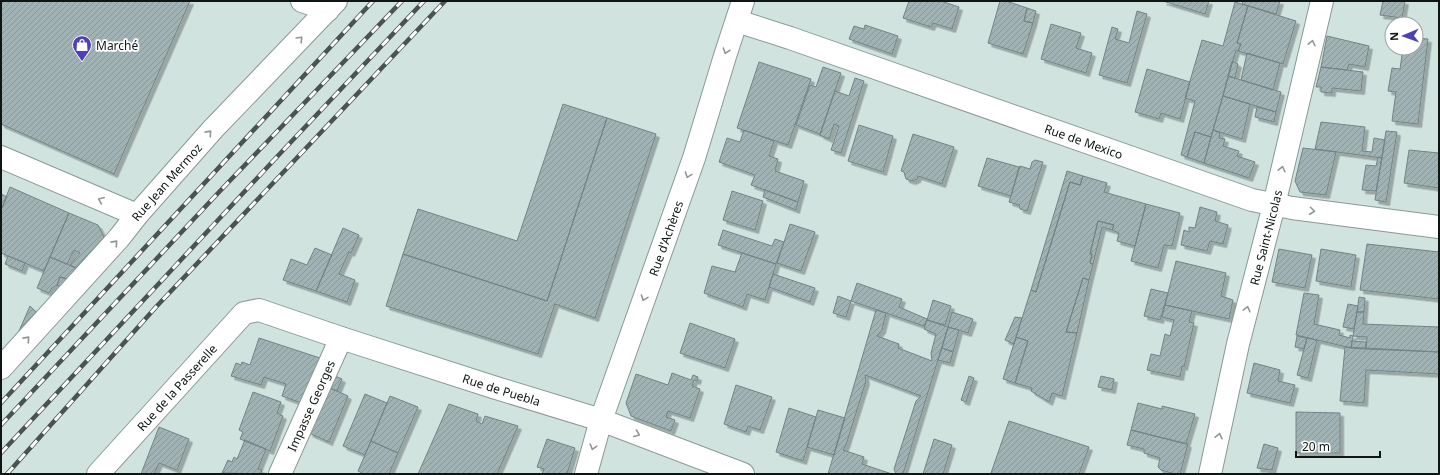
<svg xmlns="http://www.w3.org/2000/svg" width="1440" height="475" font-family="'Noto Sans',sans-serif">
	<defs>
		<pattern id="building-hatch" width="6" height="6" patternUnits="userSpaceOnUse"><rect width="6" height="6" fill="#a0b2b3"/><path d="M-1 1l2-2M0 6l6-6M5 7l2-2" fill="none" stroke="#899899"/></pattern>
		<filter id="shadow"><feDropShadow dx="3.5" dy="3.5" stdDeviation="0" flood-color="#0004"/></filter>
	</defs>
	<rect width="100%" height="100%" fill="#d1e3df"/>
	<path fill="url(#building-hatch)" stroke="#728485" filter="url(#shadow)" d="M1,1H190L114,174L1,124Z
		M909,1H941L959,7L952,29L933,23L931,27L903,18Z
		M1000,1H1006L1027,8L1024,21L1033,23L1023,54L988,43Z
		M1163,1H1209L1205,14Z
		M1243,1H1280L1276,14L1242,4Z
		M1383,1H1405L1402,18L1380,15Z
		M1235,2L1248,6L1237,43L1241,44L1238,51L1236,50L1211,137L1195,132L1187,157L1181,155L1195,101L1185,98L1202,40L1223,46Z
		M1248,6L1296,21L1283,64L1238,51L1241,44L1237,43Z
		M1027,8L1036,11L1033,23L1024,21Z
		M1137,11L1147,14L1127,83L1099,75L1112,27L1118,29L1115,39L1129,43Z
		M1051,24L1081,33L1076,48L1092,53L1086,73L1041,59Z
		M865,25L898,36L892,54L849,39L854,26L864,29Z
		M1327,36L1369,46L1365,67L1349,64L1347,70L1321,67Z
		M1416,38L1428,39L1418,124L1392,121L1396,92L1388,91L1392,68L1400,69L1403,48H1416Z
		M1247,53L1280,63L1273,90L1241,80Z
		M1232,61L1238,64L1235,78L1228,76Z
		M759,62L811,79L788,145L737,128Z
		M823,67L841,73L820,134L796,125L810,85L816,87Z
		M1321,67L1363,72L1361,91L1332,88V93L1321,92V87H1316Z
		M1147,69L1190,82L1180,119L1161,113L1159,119L1135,112Z
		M1228,76L1281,92L1276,112L1223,96Z
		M855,78L864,81L841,153L831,150L839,126L834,124L829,139L820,135L835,91L849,96Z
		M1223,96L1250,104L1242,139L1213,130Z
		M563,104L607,118L547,301L403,254L418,209L517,241Z
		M1257,107L1276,112L1274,122L1255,117Z
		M607,118L656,134L595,318L555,304L538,354L386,306L403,254L547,301Z
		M1321,122L1365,127L1362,151L1372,152L1374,138L1385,140L1382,158L1315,149Z
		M859,125L893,136L883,172L848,161Z
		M744,130L774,141L769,156L778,159L775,171L804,181L798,202L751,185L755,175L719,162L727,138L740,142Z
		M1213,130L1220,133L1219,138L1225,139L1223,146L1239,151L1237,156L1255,162L1249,178L1204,163Z
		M1386,131L1397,132L1386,202L1375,200Z
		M1195,132L1211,137L1204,163L1187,157Z
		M913,134L954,147L942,184L918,176L917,179L912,181L906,179L904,172L901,171Z
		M1303,148L1336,152L1326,195L1300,192L1295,181Z
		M1409,150L1439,153V188L1404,183Z
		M1378,157L1382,158L1376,191L1362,190L1366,165L1376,166Z
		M987,158L1019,167L1011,196L978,186Z
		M1035,160L1043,162L1027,211L1020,209L1019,205L1009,202L1020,166L1030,169L1032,162Z
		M1067,171L1083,176L1080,185L1070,182L1036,292L1031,290Z
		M1083,176L1107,183L1104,192L1146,204L1135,246L1117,241L1119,233L1112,230L1114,225L1098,221L1090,254H1092L1090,263L1093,264L1089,280L1083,278L1066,332L1077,333L1062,396L1052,393L1049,402L1031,391L1032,388L1015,383L1028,341L1016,337L1031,290L1036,292L1070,182L1080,185Z
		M10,187L69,213L44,271L1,253V210Z
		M765,190L798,202L796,210L763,197Z
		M732,191L763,201L755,230L723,220Z
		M1,194L7,197L1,210Z
		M1146,204L1180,213L1172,246L1164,245L1158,268L1131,261Z
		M1200,207L1217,212L1215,221L1228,225L1223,244L1210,241L1207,251L1181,245L1184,230L1189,232V227L1195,228Z
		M69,213L98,225L104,237L76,268L70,265L80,253L74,250L67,264L50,257Z
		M1098,221L1114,225L1112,230L1102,227L1093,264L1090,263L1092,254H1090Z
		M790,224L815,232L801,271L777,263Z
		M343,228L359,235L351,253L349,252L339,274L355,280L347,302L316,291Z
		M723,230L772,246L775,239L784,242L776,264L718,245Z
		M1367,244L1439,252V299L1360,290Z
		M315,248L332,255L316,291L283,280L291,259L307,265Z
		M1279,249L1312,255L1305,288L1272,282Z
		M1321,249L1356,255L1351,287L1316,281Z
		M742,253L776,264L765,300L747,294L743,307L704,293L712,266L735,272Z
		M8,256L25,263L22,271L5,264Z
		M50,257L76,268L67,279L60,277L57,285L52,288L49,293L37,288Z
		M1176,261L1226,273L1221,296L1233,300L1229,319L1165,305Z
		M773,274L815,288L810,302L769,287Z
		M60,277L67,279L60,286L57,285Z
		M1083,278L1089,280L1077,333L1066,332Z
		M857,283L902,299L899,307L927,319L924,326L851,301Z
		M1151,289L1168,293L1160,320L1144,316Z
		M1304,293L1319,295L1314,324L1340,330L1339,335L1350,338V335L1353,336L1351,348L1296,335Z
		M838,296L851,301L846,317L833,313Z
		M1359,297L1365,298L1364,312H1357Z
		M933,300L951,306L945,325L927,320Z
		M1348,304L1358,306L1354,329L1343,327Z
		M1165,305L1192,311L1189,322L1194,323L1184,367L1182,366L1180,377L1147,370L1151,354L1160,356L1165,334L1170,336L1174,320L1162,317Z
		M30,306L36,312L19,331Z
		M876,310L886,313L882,330L877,336L899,344L898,348L932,361L931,353L936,334L924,329L927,320L948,327L903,474H896L894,469L916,401L921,396L865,375L866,381L846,445L843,450L864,457L862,464L892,474H828Z
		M952,312L973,319L968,333L948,327Z
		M1357,312H1364L1363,324L1439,327V352L1366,349L1367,337L1353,336Z
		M1015,317L1022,318L1014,344L1005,340Z
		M690,323L735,339L725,368L680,353Z
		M948,327L959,330L953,352L942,348Z
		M1297,336L1307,338L1304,349L1295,347Z
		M1016,337L1028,341L1015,383L1003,379Z
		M259,338L320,358L310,391L304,404L282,396L286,384L264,377L261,385L231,376L236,363L241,365L242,362L250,365Z
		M1307,338L1317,340L1308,378L1297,375Z
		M1352,341L1366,342V349L1351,348Z
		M1345,347L1439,352V374L1366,370L1364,403L1340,401Z
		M942,348L953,352L950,363L938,360Z
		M1254,363L1280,370L1278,381L1295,385L1290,403L1247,393Z
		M672,373L691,380L693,375L698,377L697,381L694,380L692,386L700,389L690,418L668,411L666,417L675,420L671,431L631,416L626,403L636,374L668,385Z
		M335,376L342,379L337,391L329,388Z
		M969,376L974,378L966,402L961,400Z
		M1101,376L1114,379L1112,390L1098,387Z
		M736,385L772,397L760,430L748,426L746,432L724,424Z
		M328,387L348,396L329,442L309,433Z
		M253,392L281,402L277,413L283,416L270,451L240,439L243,432L239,430Z
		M365,394L387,403L365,455L343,446Z
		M390,396L418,407L398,453L371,441Z
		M1138,403L1162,409V406L1195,414L1186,444L1131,430Z
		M449,404L478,414L476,421L482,424L485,416L518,426L497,474H418Z
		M789,408L816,417L803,461L776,452Z
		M818,410L845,418L834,455L807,447Z
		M1296,412L1340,413V453H1296Z
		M1009,421L1089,447L1079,474H995L991,473Z
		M159,427L189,439L177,470L159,463L154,474H141Z
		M1131,430L1188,444L1180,474H1175L1161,470L1158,467L1160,458L1144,453V449L1127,445Z
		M547,439L575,448L567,474H542L544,469L537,467Z
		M934,439L952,445L943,474H923Z
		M245,440L266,449L258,469L262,470L261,474L222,473L228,460L232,462L234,457L237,459Z
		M371,441L398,453L389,474H364L358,471Z
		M1264,444L1278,448L1272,470L1257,468Z"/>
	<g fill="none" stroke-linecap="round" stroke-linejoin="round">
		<defs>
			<g id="minor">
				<path d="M302,1L328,10"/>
				<path id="s1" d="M737,21L790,38L1252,200L1292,208L1439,227"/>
				<path d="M1,157L137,215"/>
				<path id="s2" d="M1,368L119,238L137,215L213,129L336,1"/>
				<path id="s3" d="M98,474L244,313L259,310L341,338L493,387L601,420L743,474"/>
				<path id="s4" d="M280,474L341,338"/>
				<path id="s5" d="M586,474L601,420L694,158L725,56L743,1"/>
				<path id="s6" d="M1210,474L1238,344L1274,205L1322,1"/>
			</g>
		</defs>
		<use href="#minor" stroke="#899a96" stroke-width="24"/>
		<use href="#minor" stroke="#fff" stroke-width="22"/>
		<defs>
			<path id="rail" d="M1,403L373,1
				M1,425L220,191L402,1
				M1,453L274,160L424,1
				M7,474L156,307L445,1"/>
		</defs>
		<use href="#rail" stroke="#495350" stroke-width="4.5"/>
		<use href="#rail" stroke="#fff" stroke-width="3" stroke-dasharray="9" stroke-linecap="butt"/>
	</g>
	<defs><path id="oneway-chevron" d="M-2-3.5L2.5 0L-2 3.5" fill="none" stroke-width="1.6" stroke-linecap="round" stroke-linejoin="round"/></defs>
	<g stroke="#939695">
		<use href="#oneway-chevron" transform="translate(300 39) rotate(-46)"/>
		<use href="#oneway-chevron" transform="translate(1312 43) rotate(-77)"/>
		<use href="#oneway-chevron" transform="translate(726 51) rotate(109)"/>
		<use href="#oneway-chevron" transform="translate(209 133) rotate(-48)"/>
		<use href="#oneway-chevron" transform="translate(1282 169) rotate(-77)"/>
		<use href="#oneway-chevron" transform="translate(688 175) rotate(110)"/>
		<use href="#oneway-chevron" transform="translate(101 200) rotate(-157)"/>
		<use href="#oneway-chevron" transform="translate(1312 211) rotate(7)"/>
		<use href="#oneway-chevron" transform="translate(115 243) rotate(-48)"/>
		<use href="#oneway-chevron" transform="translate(644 298) rotate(110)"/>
		<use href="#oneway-chevron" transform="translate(1247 309) rotate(-76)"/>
		<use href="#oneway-chevron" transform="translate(27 339) rotate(-48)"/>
		<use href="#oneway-chevron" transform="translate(637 434) rotate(21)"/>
		<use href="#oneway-chevron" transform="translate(1219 436) rotate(-78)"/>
		<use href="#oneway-chevron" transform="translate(593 447) rotate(106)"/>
	</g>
	<defs>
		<symbol id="shop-pin" viewBox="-11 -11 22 30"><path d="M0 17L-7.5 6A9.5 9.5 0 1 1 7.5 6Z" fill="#4e41b8" stroke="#fff"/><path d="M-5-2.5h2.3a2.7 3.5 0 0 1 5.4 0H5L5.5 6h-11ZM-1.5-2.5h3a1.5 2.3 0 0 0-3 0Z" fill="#fff"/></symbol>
	</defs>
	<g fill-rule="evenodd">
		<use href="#shop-pin" x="71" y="34" width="22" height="30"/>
	</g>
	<g text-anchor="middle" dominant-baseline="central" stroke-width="3.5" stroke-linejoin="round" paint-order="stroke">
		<g font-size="12" fill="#0e1513" stroke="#fff" text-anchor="start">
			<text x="96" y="45">Marché</text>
		</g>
		<g font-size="12" fill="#0e1513" stroke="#fff">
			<text stroke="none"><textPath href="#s1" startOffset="367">Rue de Mexico</textPath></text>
			<text stroke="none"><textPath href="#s2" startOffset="249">Rue Jean Mermoz</textPath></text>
			<text stroke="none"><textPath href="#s6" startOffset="243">Rue Saint-Nicolas</textPath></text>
			<text stroke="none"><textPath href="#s5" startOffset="249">Rue d'Achères</textPath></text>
			<text stroke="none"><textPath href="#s3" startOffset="117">Rue de la Passerelle</textPath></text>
			<text stroke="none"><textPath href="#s3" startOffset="488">Rue de Puebla</textPath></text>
			<text stroke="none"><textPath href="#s4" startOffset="75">Impasse Georges</textPath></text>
		</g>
	</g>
	<rect width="1440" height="475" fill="none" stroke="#0e1513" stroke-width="4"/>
	<g transform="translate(1404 36) rotate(268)"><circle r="19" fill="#ffffff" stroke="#9fa1a1"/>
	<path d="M0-3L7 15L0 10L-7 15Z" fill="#4e41b8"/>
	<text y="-6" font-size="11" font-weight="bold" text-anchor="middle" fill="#0e1513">N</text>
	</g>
	<path d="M1296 451v6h84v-6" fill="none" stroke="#0e1513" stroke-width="2"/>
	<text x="1302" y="451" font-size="12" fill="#0e1513" stroke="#ffffff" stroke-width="3" paint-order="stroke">20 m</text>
</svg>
